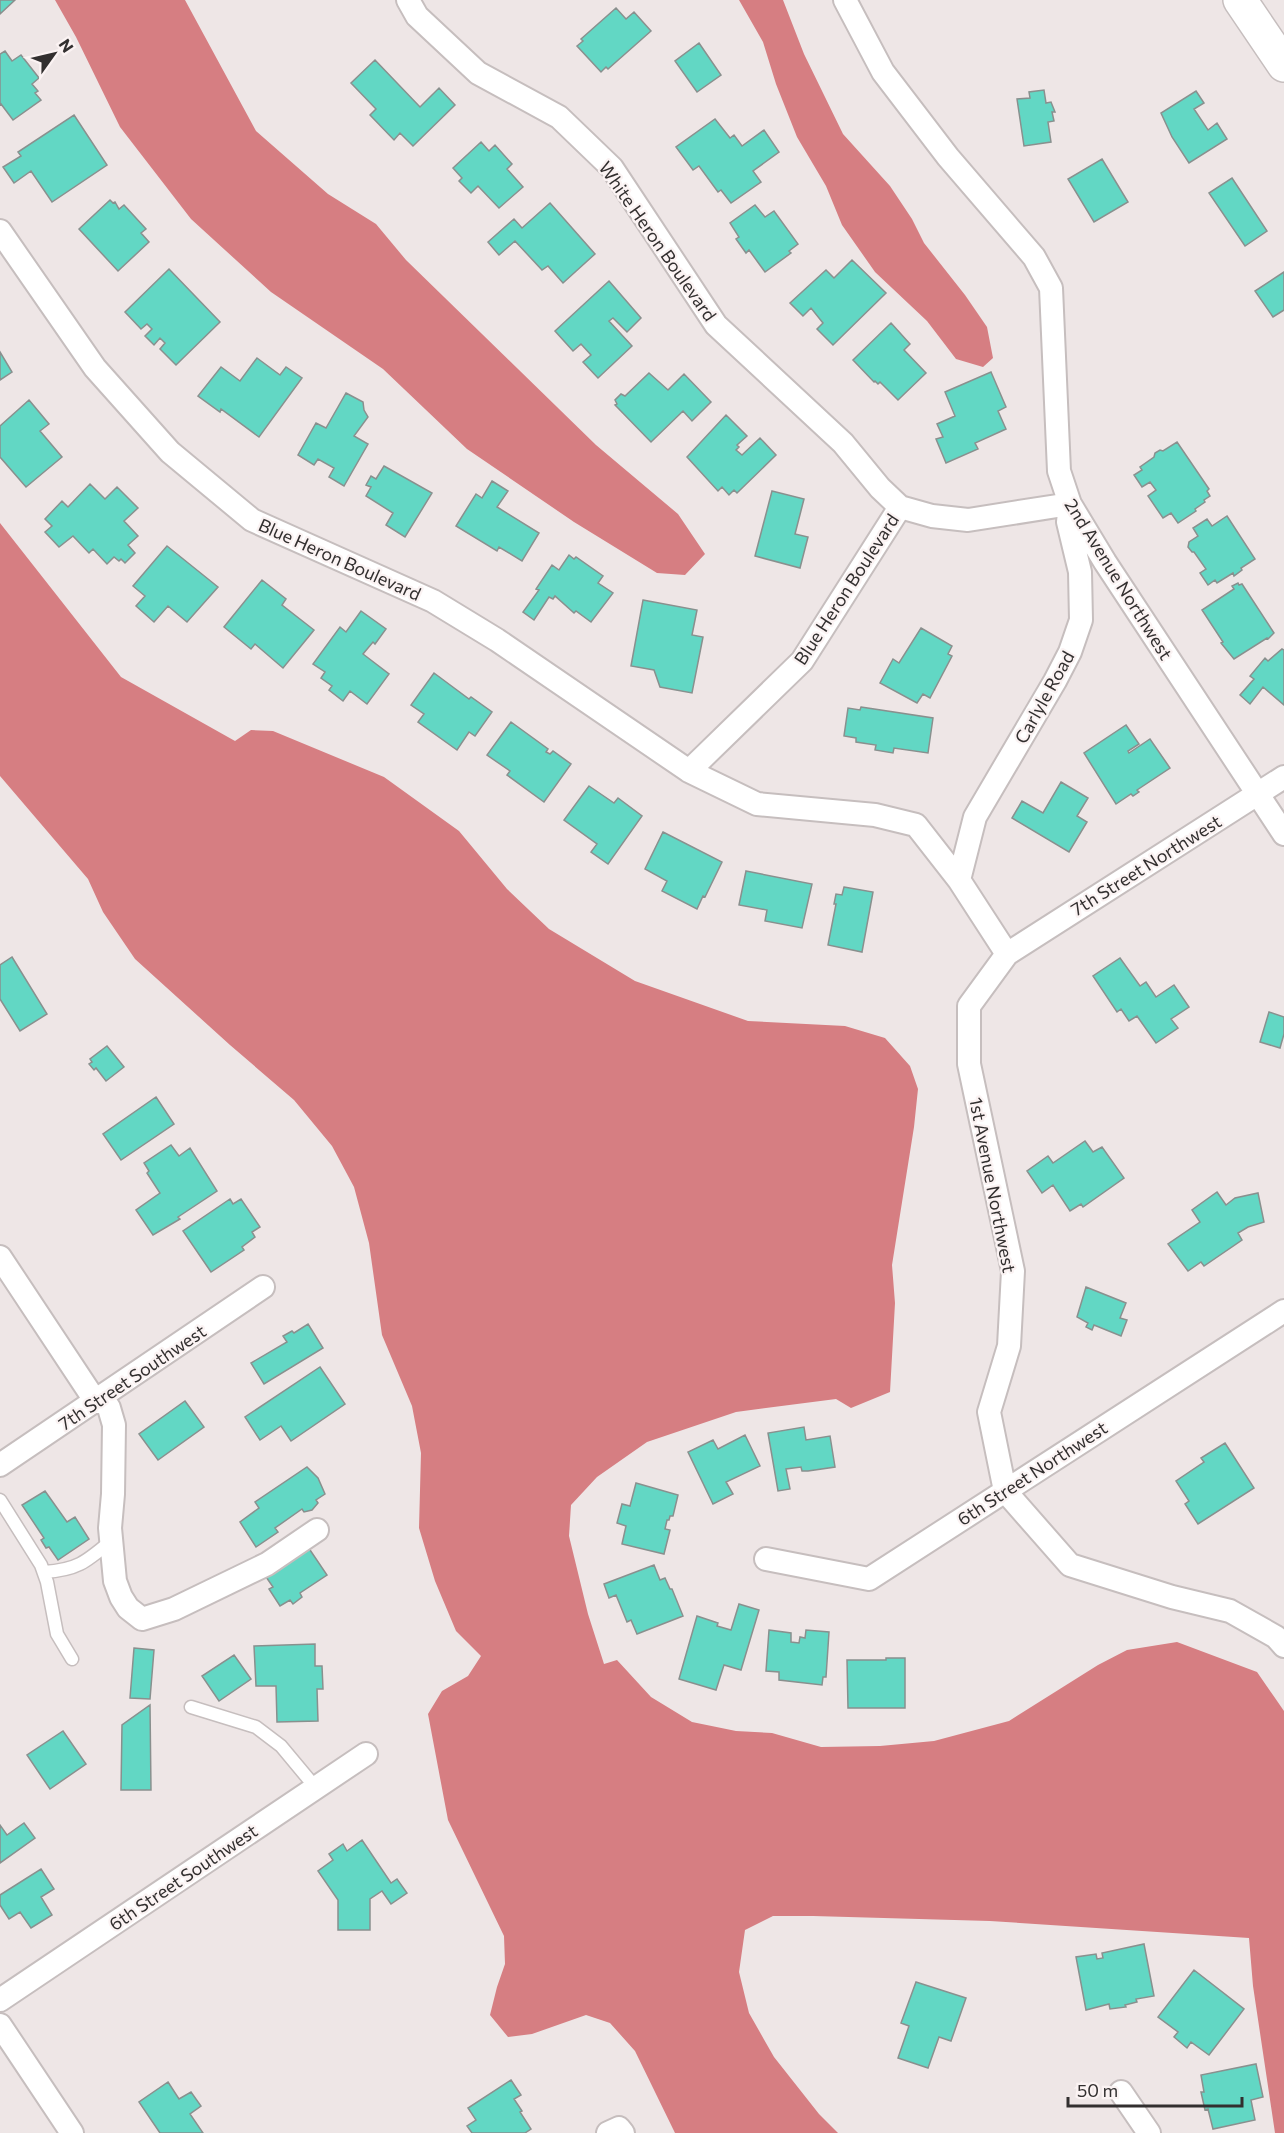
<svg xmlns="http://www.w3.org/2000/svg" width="1284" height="2133" font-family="Commissioner,sans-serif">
	<rect width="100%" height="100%" fill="#eee6e6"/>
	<path fill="#d67e82" d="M55,0H185L256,131L328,194L376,224L406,260L596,445L678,514L705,554L685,575L657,573L574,522L467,449L383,369L271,292L191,219L120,127L76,37Z
		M739,0H783L804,54L843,134L890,186L912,219L924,243L965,295L987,327L993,358L983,367L956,359L927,321L875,272L842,225L826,186L797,137L776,84L763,42Z
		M0,523L121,677L235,741L251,730L273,731L384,777L459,831L507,889L549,929L635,981L748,1021L845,1026L885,1038L910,1066L918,1089L914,1127L892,1265L895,1303L890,1392L851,1408L836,1399L736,1412L647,1442L597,1477L571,1505L569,1536L588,1614L604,1664L617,1660L651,1697L692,1722L736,1731L772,1733L821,1747L880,1746L934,1741L1009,1721L1098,1665L1127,1650L1177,1642L1257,1672L1284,1711V2133H1275L1253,1986L1249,1938L990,1921L813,1916H773L745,1930L739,1972L749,2013L774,2057L819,2114L838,2133H675L635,2051L610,2023L586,2015L532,2034L508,2037L490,2015L497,1987L505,1964L504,1936L448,1820L428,1714L442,1691L468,1676L481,1656L456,1631L435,1581L419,1528L421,1453L412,1406L382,1335L369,1243L354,1187L332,1146L294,1100L230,1045L135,959L103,912L88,879L0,776Z"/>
	<path fill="#62d7c4" stroke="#89908e" stroke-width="1.5" d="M0,0H15L0,14Z
		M616,8L626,19L634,12L651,31L608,69L606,67L601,72L577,46L583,41L581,39Z
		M699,43L721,75L697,92L675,61Z
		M5,51L12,61L21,55L39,78L32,84L38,91L35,93L41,100L13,120L1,104L0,105V54Z
		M375,60L420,107L439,88L455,105L413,146L400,133L394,140L370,115L376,109L351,83Z
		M1044,90L1046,103L1051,102L1055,112H1052L1054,121L1048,122L1051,142L1024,146L1017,99L1030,98L1029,92Z
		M1196,91L1204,103L1194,109L1208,130L1217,123L1227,139L1189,163L1172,137L1161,113Z
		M74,115L107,165L52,202L31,171L14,183L3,167L21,156L18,152Z
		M715,119L730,138L734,135L742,146L764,130L779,152L753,171L761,182L731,203L721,190L718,192L699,166L693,170L676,147Z
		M481,142L489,151L495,145L512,164L507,169L523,187L499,208L478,186L471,193L459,181L462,178L453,168Z
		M1102,159L1128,202L1094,222L1068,179Z
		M1232,178L1267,231L1245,246L1209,193Z
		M110,200L113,203L115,202L119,209L124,205L146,229L141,233L149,242L118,271L79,229Z
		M550,203L595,254L563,283L548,266L542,270L515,241L499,255L488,242L514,219L522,228Z
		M755,205L765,217L774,211L798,244L789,251L791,253L765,272L749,250L746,253L736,239L739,237L730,223Z
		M852,260L886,293L833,345L817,329L823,323L811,308L803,316L790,303L826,270L834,278Z
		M169,269L220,322L176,365L160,349L165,343L160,338L154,345L145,336L152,329L147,324L141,329L125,312Z
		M1284,272V310L1273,317L1255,291Z
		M609,281L641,318L627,332L613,318L609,321L632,346L598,378L583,362L591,355L581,344L573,351L555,331Z
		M891,323L910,344L904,350L926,373L898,400L880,382L878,384L875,381L874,382L853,360Z
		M0,352L12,372L0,380Z
		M257,358L280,375L286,367L302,378L259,437L221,409L220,412L198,396L221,367L240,381Z
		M991,372L1006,407L998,411L1006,429L975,443L978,449L946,463L936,439L943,437L937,424L955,416L945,392Z
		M649,373L668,390L684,374L711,402L692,421L683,411L651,442L615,405L617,404L615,400L621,394L625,396Z
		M346,393L363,402L364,410L368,417L354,436L368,444L344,486L329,477L334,468L318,459L314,465L298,455L316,423L326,428Z
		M29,400L49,424L40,431L62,457L26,487L0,457V426Z
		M726,415L747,436L737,445L739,447L736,450L742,455L760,438L776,455L737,493L734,490L729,495L722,487L718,491L687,457Z
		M1177,442L1209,489L1207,491L1210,496L1204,500L1205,502L1195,509L1196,511L1178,523L1171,513L1163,518L1148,496L1156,490L1150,482L1142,487L1134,475L1142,470L1140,467L1154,457L1155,453L1160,450L1163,451Z
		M384,466L432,493L405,537L386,525L393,513L366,496L371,487L366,485L371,476L376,479Z
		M492,481L508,491L497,507L539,533L522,561L499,547L497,551L456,526L476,494L482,498Z
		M90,484L105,499L117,487L138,508L124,521L138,536L128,545L135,553L125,563L121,559L119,561L114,557L107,564L93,549L89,553L73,536L59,547L45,532L52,526L45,519L62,501L68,507Z
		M772,491L804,499L795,534L808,537L800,568L755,556Z
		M1227,516L1255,559L1241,568L1242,570L1234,576L1233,573L1217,583L1215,580L1208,585L1200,573L1206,569L1194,552H1192L1188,547L1189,542L1198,536L1193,528L1207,519L1212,526Z
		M167,546L218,587L187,622L168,606L154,622L136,606L145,596L133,586Z
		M569,555L574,559L576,557L603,576L598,583L613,593L591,622L576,611L574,613L555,596L553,599L549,597L534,620L523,612L539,590L536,589L552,565L559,570Z
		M262,580L286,599L282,605L314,630L283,668L255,644L251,649L224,627Z
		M1238,583L1239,585L1242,584L1274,633L1268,639L1267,638L1234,659L1221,643L1223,642L1202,610L1234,589L1232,586Z
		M643,600L697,610L692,635L703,637L692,693L660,687L654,670L631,666Z
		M361,611L386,629L375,644L373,642L363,654L389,674L367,704L350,691L343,701L329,690L332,686L321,678L325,672L313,664L340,627L346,632Z
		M921,628L952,646L948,654L952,656L930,698L923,694L917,703L880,683L893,659L899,663Z
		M1282,649L1284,650V705L1263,687L1250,704L1240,695L1254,679L1250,676L1265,658L1268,661Z
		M434,673L469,699L471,697L492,712L475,736L469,732L457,750L418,722L424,714L411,705Z
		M861,707L933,718L928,753L894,748L893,753L875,750L876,745L856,742V738L844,736L848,708L860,710Z
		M511,722L548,749L546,752L550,754L553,751L571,764L544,802L507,775L510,771L487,755Z
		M1126,725L1139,744L1128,751L1129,753L1150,739L1170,768L1137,790L1139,792L1133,796L1131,794L1116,804L1084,753Z
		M1061,782L1088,798L1077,816L1087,822L1069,852L1012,818L1022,801L1043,813Z
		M589,786L614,803L618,798L642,816L608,864L591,852L597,844L564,820Z
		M663,832L722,862L705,897L703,896L697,909L662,891L667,881L645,869Z
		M746,871L812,884L802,928L765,921L767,910L739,905Z
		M844,887L873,892L862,952L828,945L836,904H834L836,894L842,895Z
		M12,957L47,1014L20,1031L0,999V965Z
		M1120,958L1140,986L1146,982L1156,997L1174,985L1189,1007L1171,1019L1178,1028L1156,1043L1137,1016L1129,1021L1121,1009L1117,1012L1093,976Z
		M1269,1012L1284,1017V1034L1280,1048L1260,1042Z
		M107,1046L124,1067L106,1081L96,1068L94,1070L89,1064L92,1062L90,1059Z
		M156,1097L174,1124L121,1160L103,1134Z
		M1085,1141L1093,1152L1102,1147L1124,1178L1083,1207L1081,1204L1070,1211L1053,1185L1042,1193L1027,1171L1048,1156L1053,1163Z
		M171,1145L179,1156L190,1148L217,1191L178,1217L180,1219L153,1235L136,1210L160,1193L147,1173L149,1171L144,1163Z
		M1217,1192L1226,1205L1235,1198L1258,1193L1264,1222L1248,1227L1238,1233L1242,1240L1204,1266L1201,1262L1188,1271L1168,1244L1200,1222L1192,1210Z
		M230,1199L233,1204L241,1199L260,1227L252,1232L255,1237L242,1247L244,1250L211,1272L183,1231Z
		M1086,1287L1126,1303L1120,1318L1127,1320L1121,1336L1094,1325L1092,1330L1086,1327L1088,1323L1077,1317Z
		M308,1324L323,1348L264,1384L251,1363L287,1342L283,1336L292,1331L294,1333Z
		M320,1367L345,1404L291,1441L281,1426L260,1440L245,1417Z
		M185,1401L204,1427L158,1460L139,1434Z
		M804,1427L806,1440L830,1436L835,1467L808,1471H802L801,1467L786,1469L790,1489L778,1491L768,1433Z
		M745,1435L760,1466L726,1482L733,1494L713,1504L688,1452L713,1440L718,1449Z
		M1225,1443L1254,1488L1198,1524L1185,1504L1189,1501L1176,1481L1204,1462L1201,1458Z
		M307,1467L318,1478L325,1494L316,1500L318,1503L312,1510L304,1512L302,1509L275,1528L278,1532L256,1547L240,1522L259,1508L255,1502Z
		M636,1483L678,1495L673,1516H670L669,1520H667L665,1529L670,1530L664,1554L622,1544L626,1526L617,1523L622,1504L630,1506Z
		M45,1491L67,1522L75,1517L89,1539L58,1560L49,1547L46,1548L41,1540L44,1538L22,1505Z
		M308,1547L327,1575L300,1593L302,1597L293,1604L290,1600L280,1606L269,1589L273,1587L264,1574Z
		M654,1565L660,1580L665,1578L670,1589H672L683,1616L637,1634L631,1620L627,1622L616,1595L609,1598L604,1584Z
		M739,1604L759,1610L741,1670L724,1665L716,1690L679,1679L697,1616L718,1623L717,1626L731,1630Z
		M769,1630L791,1633V1642L799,1643L800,1637L805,1638L806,1630L829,1632L826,1677H823L822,1685L779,1680V1672L766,1671Z
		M315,1644V1666H322L323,1689H317L318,1721L277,1722L276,1686H256L254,1646Z
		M134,1648L154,1650L150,1699L130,1698Z
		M234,1655L251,1679L219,1701L202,1676Z
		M886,1658H905V1708H848L847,1660H886Z
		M150,1705L151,1790H121L122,1725Z
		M63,1731L86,1764L50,1789L27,1755Z
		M24,1823L35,1838L0,1863V1825L7,1835Z
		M362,1840L391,1883L397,1879L407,1893L391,1904L382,1891L370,1899V1930H338V1900L318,1871L333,1860L329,1854L343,1844L347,1851Z
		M41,1869L54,1889L41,1897L52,1915L31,1928L20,1912L9,1919L0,1905V1895Z
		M1144,1944L1154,1996L1136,1999L1137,2002L1125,2005L1126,2007L1110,2009L1109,2004L1086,2010L1076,1957L1096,1954L1097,1959L1103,1958L1102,1953Z
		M1194,1970L1244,2009L1209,2055L1191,2042L1187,2048L1174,2037L1178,2032L1158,2017Z
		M916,1982L966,1998L951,2041L939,2037L928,2068L898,2058L909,2026L901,2023Z
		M1256,2064L1263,2097L1251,2100L1255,2120L1213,2129L1208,2109L1205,2110L1201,2092H1204L1201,2075Z
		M511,2080L521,2095L514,2099L522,2111L520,2112L531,2129L525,2133H472L467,2126L476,2120L468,2108Z
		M168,2082L179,2099L191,2092L201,2106L190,2114L203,2133H160L139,2102Z"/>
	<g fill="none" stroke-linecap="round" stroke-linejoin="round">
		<defs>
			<path id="lane" d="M0,1500L41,1565L47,1582L57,1634L72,1659
				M44,1572C77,1570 86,1562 111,1541
				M191,1707L256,1727L281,1746L316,1788"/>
			<path id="street" d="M408,0L417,16L478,73L559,117L612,168L716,325L843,443L880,488L900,507L932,516L968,520L1070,504L1068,522L1080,572L1081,620L1070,652L1055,681L975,817L959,880
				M845,0L883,72L948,157L1034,257L1051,288L1059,471L1070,504L1105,562L1284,834
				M0,231L95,368L170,452L252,520L433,601L497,640L689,771L757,804L875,815L916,825L959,880L1007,954
				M689,771L802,661L900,507
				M1284,777L1007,954L969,1006V1064L1013,1271L1009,1346L989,1412L1005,1491L1070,1565L1172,1597L1230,1611L1276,1637L1284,1646
				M0,1257L96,1402
				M102,1397L109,1408L114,1425L113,1494L110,1528L115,1581L121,1597L128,1608L142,1619L174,1609L267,1564L317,1530
				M0,1465L263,1287
				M766,1559L869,1579L1284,1311
				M0,2000L366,1754
				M0,2025L72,2133
				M1121,2092L1149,2133
				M608,2133L619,2128L623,2133"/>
			<path id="secondary" d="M1240,0L1284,65"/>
		</defs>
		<use href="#lane" stroke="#c6bebe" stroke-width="15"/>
		<use href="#street" stroke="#c6bebe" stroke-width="26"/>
		<use href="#secondary" stroke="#c6bebe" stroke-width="36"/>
		<use href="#lane" stroke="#fff" stroke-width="12"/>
		<use href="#street" stroke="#fff" stroke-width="22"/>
		<use href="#secondary" stroke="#fff" stroke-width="33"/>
	</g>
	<g text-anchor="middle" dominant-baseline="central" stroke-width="4.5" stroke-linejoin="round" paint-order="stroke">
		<g font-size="18" fill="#322f2f" stroke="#fbf3f3">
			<text transform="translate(658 241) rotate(55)">White Heron Boulevard</text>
			<text transform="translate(340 559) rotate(24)">Blue Heron Boulevard</text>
			<text transform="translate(1119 579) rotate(58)">2nd Avenue Northwest</text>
			<text transform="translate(846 589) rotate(-57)">Blue Heron Boulevard</text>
			<text transform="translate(1044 697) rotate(-61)">Carlyle Road</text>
			<text transform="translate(1146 865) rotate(-32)">7th Street Northwest</text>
			<text transform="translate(993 1185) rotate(79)">1st Avenue Northwest</text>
			<text transform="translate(132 1377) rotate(-34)">7th Street Southwest</text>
			<text transform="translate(1032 1473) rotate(-33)">6th Street Northwest</text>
			<text transform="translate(183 1877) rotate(-34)">6th Street Southwest</text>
		</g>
	</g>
	<g transform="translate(54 54) rotate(56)" stroke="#fbf3f3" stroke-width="4.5" paint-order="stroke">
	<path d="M0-4.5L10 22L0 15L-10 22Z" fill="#322f2f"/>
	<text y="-9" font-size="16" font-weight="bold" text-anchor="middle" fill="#322f2f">N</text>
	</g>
	<path d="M1068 2097v9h174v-9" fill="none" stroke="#322f2f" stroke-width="3"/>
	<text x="1077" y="2097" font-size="18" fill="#322f2f" stroke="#fbf3f3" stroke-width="4.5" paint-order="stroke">50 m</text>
</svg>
